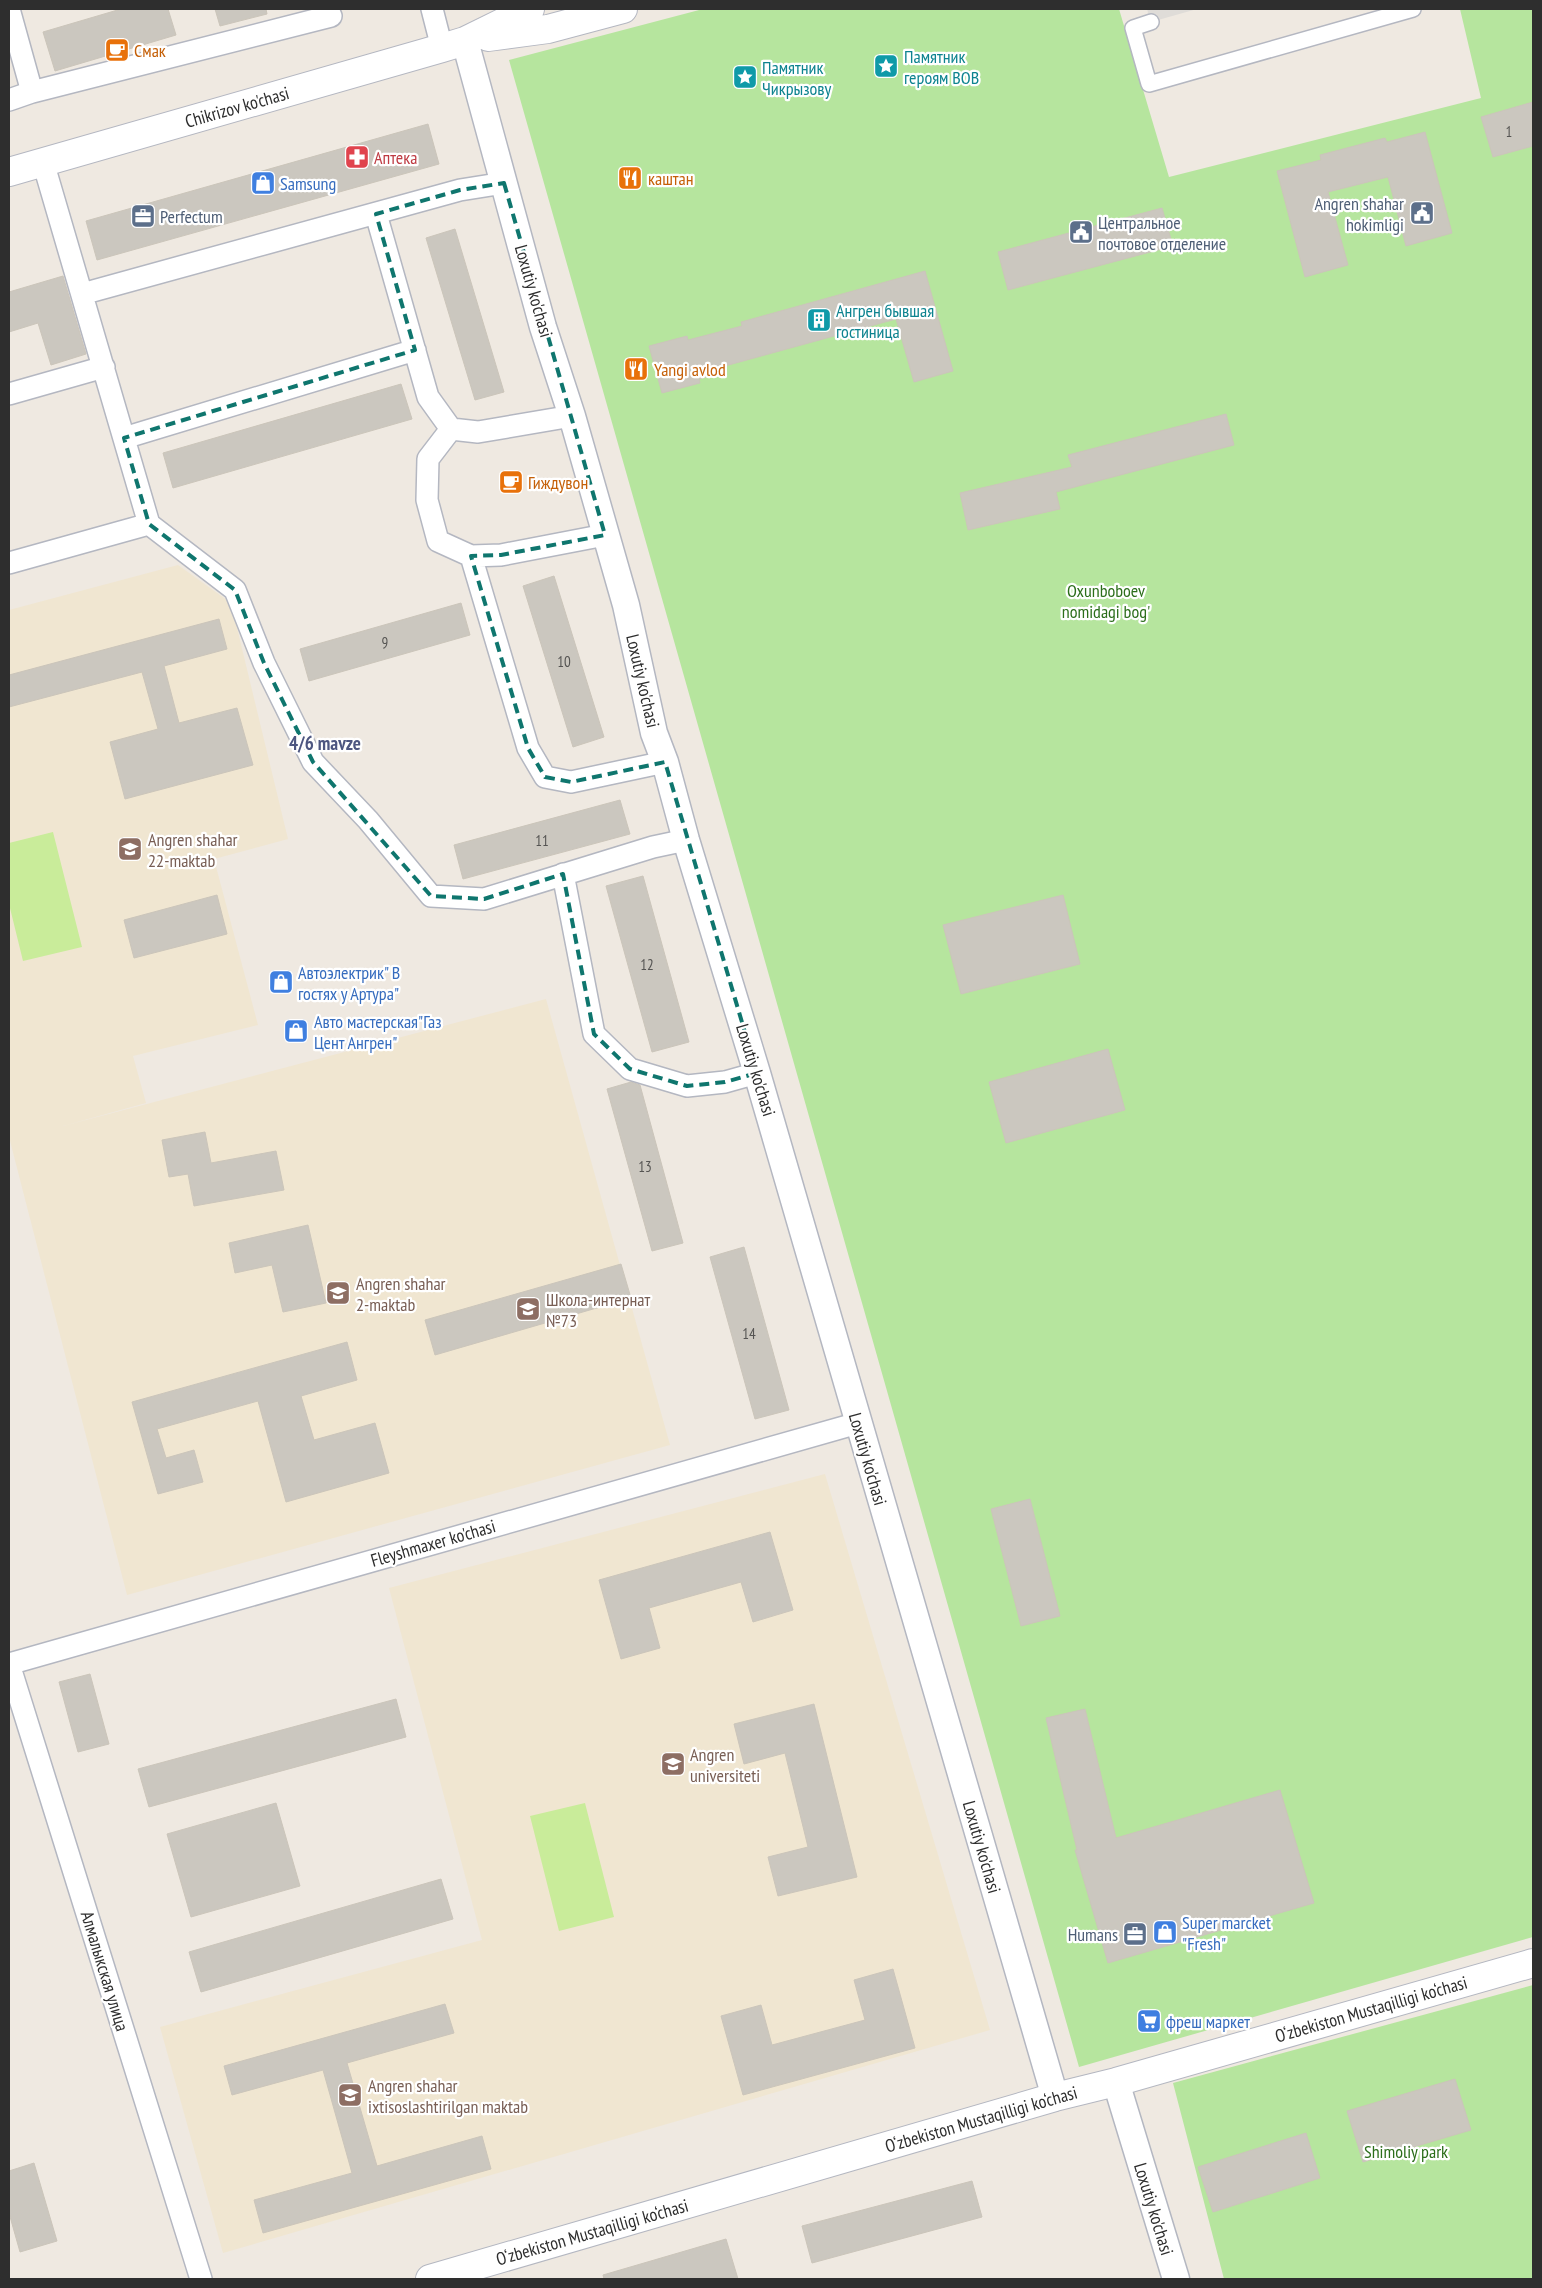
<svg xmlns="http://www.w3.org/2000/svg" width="1542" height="2288" font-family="'PT Sans Narrow',sans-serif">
	<rect width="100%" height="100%" fill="#efe9e1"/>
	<path fill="#f0e6d1" d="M178,565L231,603L288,839L214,859L258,1025L133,1056L146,1103L63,1126L546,999L670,1445L127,1595L9,1137V610Z
		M825,1474L990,2030L223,2253L160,2027L482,1940L389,1588Z"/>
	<path fill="#b6e59e" d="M703,9H1119L1169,177L1481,98L1460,9H1533V1937L1079,2067L509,60Z
		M1533,1985V2279H1224L1173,2083Z"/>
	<path fill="#c9ec9a" d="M53,832L82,947L23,961L9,904V843Z
		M585,1803L614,1917L559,1931L530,1816Z"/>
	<path fill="#dfdcd8" d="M1147,9H1197L1151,22Z"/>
	<path fill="#cbc7bf" stroke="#cbc5ba" d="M121,9H168L176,35L55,71L43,32Z
		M215,9H266L267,14L220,26Z
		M1533,102V146L1493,157L1481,117Z
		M428,124L439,164L97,260L86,221Z
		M1425,132L1452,233L1406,246L1388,177L1328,192L1348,265L1305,277L1277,171L1321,160L1320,155L1385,138L1387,142Z
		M1162,208L1173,246L1008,290L998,252Z
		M455,229L504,392L475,400L426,238Z
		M925,271L953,371L914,382L896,319L725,366L726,371L699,379L700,383L662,393L649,346L687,336L688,340L742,326L741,322Z
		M63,276L86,354L51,365L38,323L9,332V292Z
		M401,384L412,419L173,488L163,453Z
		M1226,414L1234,445L1056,492L1060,509L968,530L960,493L1072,467L1068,455Z
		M554,576L604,737L573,747L523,586Z
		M461,603L470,635L309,681L300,649Z
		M219,619L227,649L164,666L179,723L237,708L253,765L125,799L110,742L158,729L142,672L9,707V675Z
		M620,800L630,834L463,879L454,845Z
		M643,876L689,1042L652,1052L606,886Z
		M217,895L227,934L134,958L124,920Z
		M1063,895L1080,964L961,994L943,925Z
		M1108,1049L1125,1110L1006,1143L989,1082Z
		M631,1082L640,1085L683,1243L652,1251L607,1089Z
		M205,1132L211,1163L276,1151L284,1190L194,1206L188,1174L169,1177L162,1140Z
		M308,1225L326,1303L283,1312L272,1265L235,1273L229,1243Z
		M744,1247L789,1410L755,1419L710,1257Z
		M621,1264L631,1298L435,1355L425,1320Z
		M347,1342L357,1380L301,1396L314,1440L375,1423L389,1473L286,1502L258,1401L157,1429L166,1458L194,1450L203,1482L158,1494L132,1402Z
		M1030,1499L1060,1616L1021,1626L991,1509Z
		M770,1532L793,1610L753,1622L741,1582L649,1608L660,1648L621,1659L599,1580Z
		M90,1674L109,1744L78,1752L59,1682Z
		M396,1699L406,1737L149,1807L138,1769Z
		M814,1704L857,1877L778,1896L768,1857L808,1847L785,1753L744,1764L734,1724Z
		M1085,1709L1116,1838L1280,1790L1314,1903L1108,1963L1075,1850H1077L1046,1718Z
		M276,1803L300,1886L191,1917L167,1834Z
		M441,1879L453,1919L201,1992L189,1952Z
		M893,1969L915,2048L743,2095L721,2016L761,2005L772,2045L865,2020L854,1980Z
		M445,2004L454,2033L347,2063L377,2166L482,2136L491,2169L263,2233L254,2200L352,2173L323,2070L232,2095L224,2066Z
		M1455,2079L1471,2130L1363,2162L1347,2111Z
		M1306,2133L1320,2178L1213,2212L1198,2167Z
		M34,2163L57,2241L20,2252L9,2213V2171Z
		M972,2181L982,2217L812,2263L802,2226Z
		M726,2239L738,2279H604L603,2275Z"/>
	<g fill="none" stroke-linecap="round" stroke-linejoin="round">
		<defs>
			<path id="pedestrian" d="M1151,22L1133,28L1149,84L1413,9"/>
			<path id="minor" d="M9,9L32,92
				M432,9L442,48
				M9,100L32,92L331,16
				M43,162L149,524L235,590L264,663L313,762L368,820L431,896L484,899L653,847L686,840
				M376,214L428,397L451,429L478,432L572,416
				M82,294L460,190L504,183
				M9,394L104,367
				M451,429L428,459L427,500L438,541L471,556L501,555L605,535
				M124,438L415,350
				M471,556L528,748L545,777L571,782L665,762
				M9,563L149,524
				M563,874L594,1034L630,1069L687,1086L725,1082L757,1073
				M9,1664L858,1423
				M9,1664L201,2279"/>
			<path id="tertiary" d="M465,41L543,327L572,416L626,605L654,733L665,762L686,840L757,1073L1055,2097
				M1116,2082L1176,2279"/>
			<path id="secondary" d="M488,37L548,29L623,9
				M9,172L442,48L465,41L530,9
				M430,2279L1055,2097L1116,2082L1533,1963"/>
		</defs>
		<use href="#pedestrian" stroke="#b4b7c1" stroke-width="18"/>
		<use href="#minor" stroke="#b4b7c1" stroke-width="24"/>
		<use href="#tertiary" stroke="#b4b7c1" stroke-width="29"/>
		<use href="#secondary" stroke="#b4b7c1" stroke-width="30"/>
		<use href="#pedestrian" stroke="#fff" stroke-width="15"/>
		<use href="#minor" stroke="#fff" stroke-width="21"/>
		<use href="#tertiary" stroke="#fff" stroke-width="26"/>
		<use href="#secondary" stroke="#fff" stroke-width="28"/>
	</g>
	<path fill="none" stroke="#0f766e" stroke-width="4" stroke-dasharray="10 6" stroke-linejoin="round" d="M504,183L605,535L501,555L471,556L528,748L545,777L571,782L665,762L757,1073L725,1082L687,1086L630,1069L594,1034L563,874L484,899L431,896L313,762L264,663L235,590L149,524L124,438L415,350L376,214L460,190Z"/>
	<defs>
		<symbol id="cafe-square" viewBox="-11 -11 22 22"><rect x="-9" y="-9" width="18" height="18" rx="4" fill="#e8710a" stroke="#fff"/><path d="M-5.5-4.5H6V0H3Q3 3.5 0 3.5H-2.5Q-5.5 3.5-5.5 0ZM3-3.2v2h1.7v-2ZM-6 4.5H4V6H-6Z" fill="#fff"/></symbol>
		<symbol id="sight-square" viewBox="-11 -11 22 22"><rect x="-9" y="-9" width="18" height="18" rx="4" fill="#0f9aa8" stroke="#fff"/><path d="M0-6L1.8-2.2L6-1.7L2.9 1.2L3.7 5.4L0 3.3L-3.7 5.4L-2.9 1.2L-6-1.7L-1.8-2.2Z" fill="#fff"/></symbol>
		<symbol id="pharmacy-square" viewBox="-11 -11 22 22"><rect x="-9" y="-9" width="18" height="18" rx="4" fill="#e0444e" stroke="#fff"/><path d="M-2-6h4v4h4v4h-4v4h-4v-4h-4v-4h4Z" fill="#fff"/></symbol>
		<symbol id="restaurant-square" viewBox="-11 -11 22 22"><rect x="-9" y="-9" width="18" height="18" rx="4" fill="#e8710a" stroke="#fff"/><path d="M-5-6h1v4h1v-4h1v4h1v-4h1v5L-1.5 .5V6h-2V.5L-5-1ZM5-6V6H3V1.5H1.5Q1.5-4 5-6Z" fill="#fff"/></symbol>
		<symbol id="shop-square" viewBox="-11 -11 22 22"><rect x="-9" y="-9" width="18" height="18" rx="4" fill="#3f7fe0" stroke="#fff"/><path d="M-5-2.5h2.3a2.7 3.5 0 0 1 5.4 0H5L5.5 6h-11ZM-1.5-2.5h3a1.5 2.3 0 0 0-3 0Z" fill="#fff"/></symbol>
		<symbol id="civic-square" viewBox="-11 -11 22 22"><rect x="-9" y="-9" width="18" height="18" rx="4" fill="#5c6f8a" stroke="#fff"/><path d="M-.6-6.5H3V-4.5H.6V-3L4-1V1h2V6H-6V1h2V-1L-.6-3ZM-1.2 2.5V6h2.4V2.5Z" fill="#fff"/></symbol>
		<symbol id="office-square" viewBox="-11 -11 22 22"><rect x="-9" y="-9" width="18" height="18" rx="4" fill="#5c6f8a" stroke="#fff"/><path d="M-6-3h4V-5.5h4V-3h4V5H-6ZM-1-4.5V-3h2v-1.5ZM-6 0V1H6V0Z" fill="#fff"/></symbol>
		<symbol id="building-square" viewBox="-11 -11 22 22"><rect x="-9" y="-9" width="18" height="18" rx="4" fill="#0f9aa8" stroke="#fff"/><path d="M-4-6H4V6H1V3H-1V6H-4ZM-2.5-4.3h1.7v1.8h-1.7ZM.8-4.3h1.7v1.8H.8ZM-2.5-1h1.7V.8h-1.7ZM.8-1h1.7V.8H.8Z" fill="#fff"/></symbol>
		<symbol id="school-square" viewBox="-11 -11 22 22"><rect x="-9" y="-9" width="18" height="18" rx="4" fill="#8d6e63" stroke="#fff"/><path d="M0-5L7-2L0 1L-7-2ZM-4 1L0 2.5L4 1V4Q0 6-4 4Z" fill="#fff"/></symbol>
		<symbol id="university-square" viewBox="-11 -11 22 22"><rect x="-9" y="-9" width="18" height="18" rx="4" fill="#8d6e63" stroke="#fff"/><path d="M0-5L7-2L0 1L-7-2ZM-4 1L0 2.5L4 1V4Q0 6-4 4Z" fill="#fff"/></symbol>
		<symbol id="supermarket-square" viewBox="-11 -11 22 22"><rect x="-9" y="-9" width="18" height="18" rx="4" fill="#3f7fe0" stroke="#fff"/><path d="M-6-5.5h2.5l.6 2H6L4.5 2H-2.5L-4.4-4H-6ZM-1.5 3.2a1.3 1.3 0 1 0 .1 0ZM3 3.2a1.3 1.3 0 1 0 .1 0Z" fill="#fff"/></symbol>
	</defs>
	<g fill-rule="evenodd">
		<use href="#cafe-square" x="103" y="36" width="28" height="28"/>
		<use href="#sight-square" x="872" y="52" width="28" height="28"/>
		<use href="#sight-square" x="731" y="63" width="28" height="28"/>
		<use href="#pharmacy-square" x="343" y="143" width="28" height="28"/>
		<use href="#restaurant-square" x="616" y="164" width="28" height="28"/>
		<use href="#shop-square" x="249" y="169" width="28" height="28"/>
		<use href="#civic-square" x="1408" y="199" width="28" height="28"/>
		<use href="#office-square" x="129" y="202" width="28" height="28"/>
		<use href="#civic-square" x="1067" y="218" width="28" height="28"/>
		<use href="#building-square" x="805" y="306" width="28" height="28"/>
		<use href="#restaurant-square" x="622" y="355" width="28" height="28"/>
		<use href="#cafe-square" x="497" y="468" width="28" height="28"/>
		<use href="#school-square" x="116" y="835" width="28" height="28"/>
		<use href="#shop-square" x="267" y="968" width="28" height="28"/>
		<use href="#shop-square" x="282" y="1017" width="28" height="28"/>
		<use href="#school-square" x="324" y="1279" width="28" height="28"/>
		<use href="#school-square" x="514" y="1295" width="28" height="28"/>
		<use href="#university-square" x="659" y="1750" width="28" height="28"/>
		<use href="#shop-square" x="1151" y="1918" width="28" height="28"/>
		<use href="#office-square" x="1121" y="1920" width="28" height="28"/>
		<use href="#supermarket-square" x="1135" y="2007" width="28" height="28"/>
		<use href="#school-square" x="336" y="2081" width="28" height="28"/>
	</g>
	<g text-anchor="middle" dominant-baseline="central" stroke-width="4.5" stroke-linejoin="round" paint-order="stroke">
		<g font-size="15" fill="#555452">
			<text x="1509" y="131">1</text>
			<text x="385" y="642">9</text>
			<text x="564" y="661">10</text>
			<text x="542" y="840">11</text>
			<text x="647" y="964">12</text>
			<text x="645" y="1166">13</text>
			<text x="749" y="1333">14</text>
		</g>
		<g font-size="18" fill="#c56008" stroke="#fff" text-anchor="start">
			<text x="134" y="50">Смак</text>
			<text x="648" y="178">каштан</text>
			<text x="654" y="369">Yangi avlod</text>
			<text x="528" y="482">Гиждувон</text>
		</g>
		<g font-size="18" fill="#0d838f" stroke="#fff" text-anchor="start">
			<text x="904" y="56">Памятник<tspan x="904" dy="21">героям ВОВ</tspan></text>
			<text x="762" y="67">Памятник<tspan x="762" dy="21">Чикрызову</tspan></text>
			<text x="836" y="310">Ангрен бывшая<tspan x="836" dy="21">гостиница</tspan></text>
		</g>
		<g font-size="18" fill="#2e2e2e" stroke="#fff">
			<text transform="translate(237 107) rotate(-16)">Chikrizov ko'chasi</text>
			<text transform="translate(534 291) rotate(74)">Loxutiy ko'chasi</text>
			<text transform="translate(643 681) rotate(77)">Loxutiy ko'chasi</text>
			<text transform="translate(756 1070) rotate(73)">Loxutiy ko'chasi</text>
			<text transform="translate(868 1459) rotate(74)">Loxutiy ko'chasi</text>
			<text transform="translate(433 1543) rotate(-16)">Fleyshmaxer ko'chasi</text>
			<text transform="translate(982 1847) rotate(74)">Loxutiy ko'chasi</text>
			<text transform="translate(105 1971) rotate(73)">Алмалыкская улица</text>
			<text transform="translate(1371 2009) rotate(-16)">O‘zbekiston Mustaqilligi ko‘chasi</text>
			<text transform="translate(981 2119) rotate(-16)">O‘zbekiston Mustaqilligi ko‘chasi</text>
			<text transform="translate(1154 2209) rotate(73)">Loxutiy ko'chasi</text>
			<text transform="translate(592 2232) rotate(-16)">O‘zbekiston Mustaqilligi ko‘chasi</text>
		</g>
		<g font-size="18" fill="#be3a42" stroke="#fff" text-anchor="start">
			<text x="374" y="157">Аптека</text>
		</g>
		<g font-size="18" fill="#366cbe" stroke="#fff" text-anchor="start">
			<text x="280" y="183">Samsung</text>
			<text x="298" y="972">Автоэлектрик" В<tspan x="298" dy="21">гостях у Артура"</tspan></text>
			<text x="314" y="1021">Авто мастерская"Газ<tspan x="314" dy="21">Цент Ангрен"</tspan></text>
			<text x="1182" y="1922">Super marcket<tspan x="1182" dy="21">"Fresh"</tspan></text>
			<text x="1166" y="2021">фреш маркет</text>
		</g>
		<g font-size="18" fill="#4e5e75" stroke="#fff" text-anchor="end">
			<text x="1404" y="203">Angren shahar<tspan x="1404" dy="21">hokimligi</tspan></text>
			<text x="160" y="216" text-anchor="start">Perfectum</text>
			<text x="1098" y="222" text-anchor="start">Центральное<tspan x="1098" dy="21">почтовое отделение</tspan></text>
			<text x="1118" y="1934">Humans</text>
		</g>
		<g font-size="18" fill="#2c6e1b" stroke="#fff">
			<text x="1106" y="590">Oxunboboev<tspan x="1106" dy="21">nomidagi bog'</tspan></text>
			<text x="1406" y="2151">Shimoliy park</text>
		</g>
		<g font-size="18" fill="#785e54" stroke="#fff" text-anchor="start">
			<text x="148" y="839">Angren shahar<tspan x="148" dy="21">22-maktab</tspan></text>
			<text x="356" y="1283">Angren shahar<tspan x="356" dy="21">2-maktab</tspan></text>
			<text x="546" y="1299">Школа-интернат<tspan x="546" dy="21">№73</tspan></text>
			<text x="690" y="1754">Angren<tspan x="690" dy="21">universiteti</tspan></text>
			<text x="368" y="2085">Angren shahar<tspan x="368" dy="21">ixtisoslashtirilgan maktab</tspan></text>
		</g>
		<g font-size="19" font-weight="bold" fill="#4d5680" stroke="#fff">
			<text x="325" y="743">4/6 mavze</text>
		</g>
	</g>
	<rect width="1542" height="2288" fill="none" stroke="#2e2e2e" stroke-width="20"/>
</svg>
